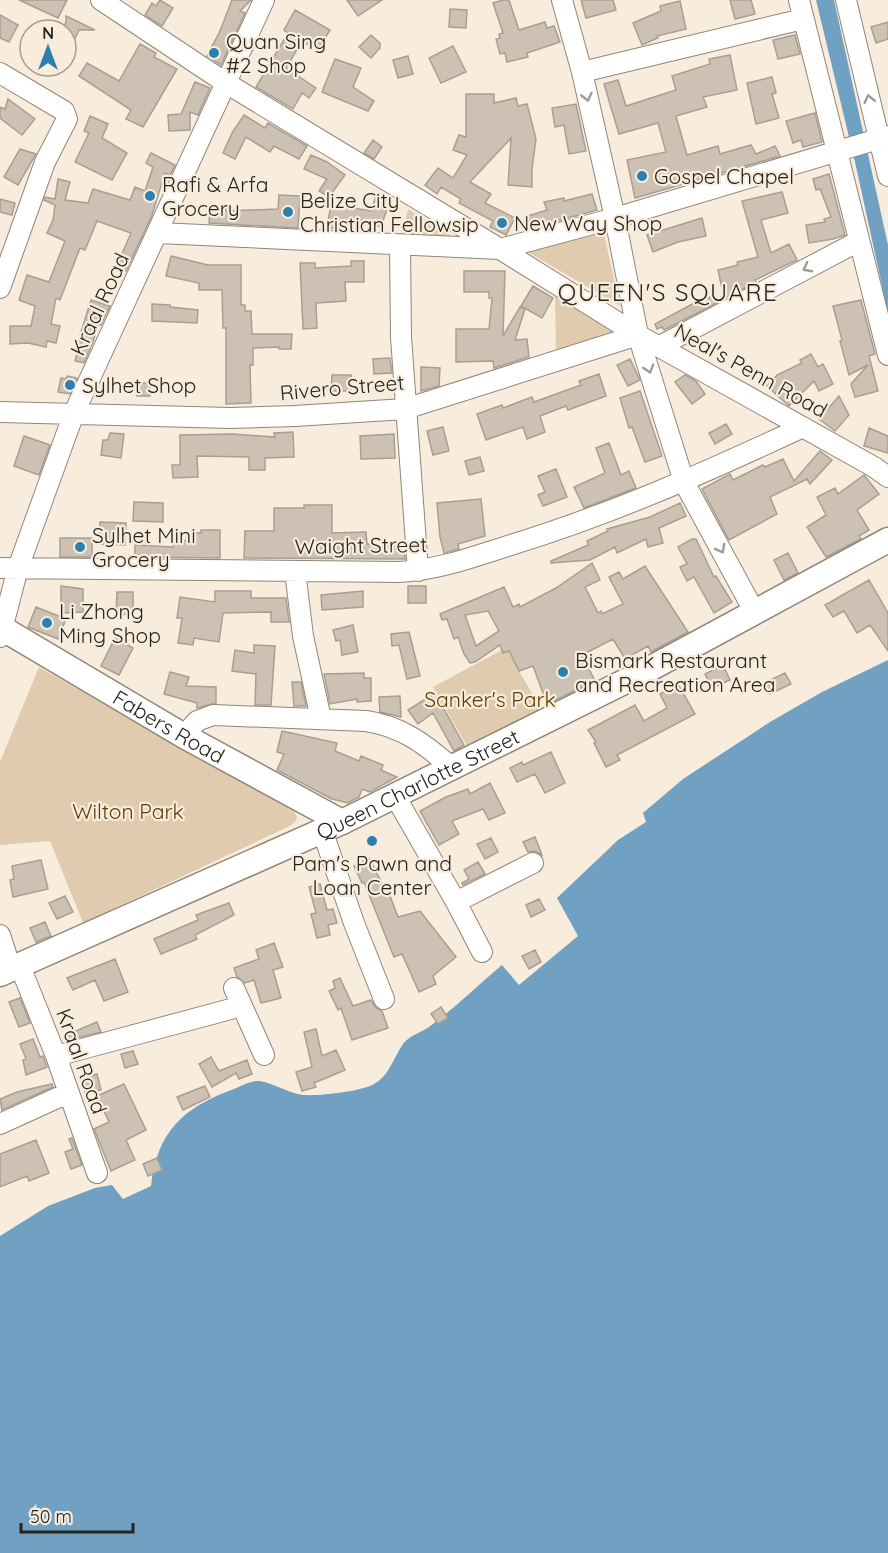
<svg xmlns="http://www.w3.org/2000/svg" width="888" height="1553" font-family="Quicksand,sans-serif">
	<rect width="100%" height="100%" fill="#f8ecdd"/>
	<path fill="#e0cbaf" d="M408,209L457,239L401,238Z
		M603,229L620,306L526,251Z
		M555,290L611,325L612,333L609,338L556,355Z
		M502,650L503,653L508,652L544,714L470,751L433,687Z
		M39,667L294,811L297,817L296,821L290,826L83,923L50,841L0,845V762Z"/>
	<path fill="#71a1c2" d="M816,0H834L888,245V313L855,162Z
		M888,660V1553H0V1236L48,1206L95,1188L112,1185L123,1199L151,1186C157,1131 184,1107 234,1089C241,1086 252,1080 259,1081C273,1083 285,1091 298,1094C312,1098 358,1091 370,1086C389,1078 392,1060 403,1044C410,1035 420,1033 429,1027C455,1008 478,985 502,965L519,985L578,936L557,898L618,840L646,822L643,813L683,779L770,722L822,692Z"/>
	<path fill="#ccc1b3" stroke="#a99e90" stroke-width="1.5" fill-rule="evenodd" d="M19,0H67L58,18Z
		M160,0L173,8L162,26L145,15L152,3L156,6Z
		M232,0H251L240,11L245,13L221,65L207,56L220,31Z
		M347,0H382L358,16Z
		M503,0H509L519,30L545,22L547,28L554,26L560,42L527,53L528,57L507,62L505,53L500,54L496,39L500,38L499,34L503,33L493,3Z
		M581,0H613L616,10L586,18Z
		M730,0H751L755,14L735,19Z
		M680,1L686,29L657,36L658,38L642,45L633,23L661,11L660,6Z
		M450,9L467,10L466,28L449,27Z
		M295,10L330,30L318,50L302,41L286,68L316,88L309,98L302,93L293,109L256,87L288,33L284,30Z
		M0,15L18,25L9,42L0,38Z
		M66,16L95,30H79L66,58V30H62L66,22Z
		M888,22V39L876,43L871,27Z
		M371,35L380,43V48L371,58L359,47Z
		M795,35L800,54L778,59L773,40Z
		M140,44L156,53L154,57L177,69L143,127L126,119L131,110L79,76L87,63L119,81Z
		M453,46L466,72L441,83L429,58Z
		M730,55L737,90L703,97L707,107L676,116L687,155L718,146L720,154L751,145L756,154L775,146L780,156L635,198L627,160L666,152L658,123L619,134L604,84L618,80L626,106L676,90L672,76L710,64L709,59Z
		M408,56L413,74L398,78L393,60Z
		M335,59L361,68L353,87L374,101L368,111L322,92Z
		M772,77L776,93L772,94L779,118L756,124L747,83Z
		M195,82L210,88L198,115L190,112V130L169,131L168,115L181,114Z
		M466,94H494V103L516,98L518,106L527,104L536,139L532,169V187L508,185L511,138L470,182L491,194L485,203L515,218L506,235L490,227L493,221L459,203L461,199L441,187L437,194L425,185L438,168L453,178L467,155L453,150L459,135L466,137Z
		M8,99L35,119L22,135L0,118V107L5,109Z
		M576,104L586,151L569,154L564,125L555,127L552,108Z
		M815,113L822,142L803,147L801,140L793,143L786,121Z
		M244,115L265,128L268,123L307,146L299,159L274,146L270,152L246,137L235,159L223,153L232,133Z
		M90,116L108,124L102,138L127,153L112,180L75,162L89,133L84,131Z
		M373,140L382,147L374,159L364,153Z
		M20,149L36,154L18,185L4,177Z
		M151,153L175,165L170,175L165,173L152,215L126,271H118L120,254H122L131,233L97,221L85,250L80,248L60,300L56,298L51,324L60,326L56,343L47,341L46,347L28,343L10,344V326H31L35,306L19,300L27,275L49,282L65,241L47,233L53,220L55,205L44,200L45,197L55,199L58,179L70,182L65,200L88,203L93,189L130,200L135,187L145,191L153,167L146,163Z
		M311,155L327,162L345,175L329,197L319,191L327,179L304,169Z
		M829,174L845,235L833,239L809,243L806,225L825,222L824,219L831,217L820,189L816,190L813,179Z
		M782,192L788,213L761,220L771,253L789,244L797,260L755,280L756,282L743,289L737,290V292L724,298L718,270L738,265L737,262L758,257L742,201Z
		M592,194L597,210L532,228L528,216L547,210L544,202L564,198V201Z
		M279,195L300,196L298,228L209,223L210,208L226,209V211L278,209Z
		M376,196L390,200L381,227L358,219L357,222H352L351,230L327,228L331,204L371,211Z
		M0,199L15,203L12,215L0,212Z
		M702,218L706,236L678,242L653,252L647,235Z
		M171,256L208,265H241V305H245V311H251L252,334H292L291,349H279V347L253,348V365H250L251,403L226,404V328H223L222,290H199V283L166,276Z
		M351,261H364V282H345L346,301L316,303L317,328L303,329L300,263H315V268L351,266Z
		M464,271H505L503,336L520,307L525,309L515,340L527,339L529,357L494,368L493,361L456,362V329H489L492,298H489V292H464Z
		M533,286L553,298L542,318L521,306Z
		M714,296L717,303L664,330L662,327L657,329L655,324L698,301Z
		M91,300L110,306L101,325L98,324L93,342L84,363L75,361L78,349L76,348Z
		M861,300L875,354L869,356L878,391L855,397L851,384L868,365L849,375L840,341L842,340L833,306Z
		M152,304L170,305V307L198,310L197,323L152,321Z
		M811,354L818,367L823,364L833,384L819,391L814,381L789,406L767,386L777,375L802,363L800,360Z
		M390,358L392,373L374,374L373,359Z
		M630,359L640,380L628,386L617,365Z
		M421,367L440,368L439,386L421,391Z
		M599,374L606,396L568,410L566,406L540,416L545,432L527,439L523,427L486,440L477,414L502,405L503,408L532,397L534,402L581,385L579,381Z
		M332,375H351V391H331Z
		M685,375L696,381L705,394L692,404L675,382Z
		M67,376L77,378L70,394L58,392L61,378L66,379Z
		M137,383H150V396H137Z
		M640,391L662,456L645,462L632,427L629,428L620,398Z
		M839,396L849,415L835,431L819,419Z
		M726,424L732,434L715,444L709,433Z
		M443,427L449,451L433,455L427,431Z
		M869,428L888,436V453L864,446Z
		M293,432L294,457L265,458V470H249V457L197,456L198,477L173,478L172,465H180V435L233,434L275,437L274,433Z
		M110,433L124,434L121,458L101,455L103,440H108Z
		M394,434L395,458L361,459L360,436Z
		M24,436L50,445L39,475L14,466Z
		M609,443L621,475L629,471L636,488L584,508L574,487L605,473L596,448Z
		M820,451L832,460L810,484L807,479L770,497L777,514L729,540L702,489L730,474L733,480L763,465L765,467L783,459L794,481Z
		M480,457L484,471L469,475L465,461Z
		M556,469L567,497L543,506L538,495L545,492L538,476Z
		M864,475L879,494L857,510L869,530L859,536L861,539L826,557L807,527L826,515L817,497L835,488L838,494Z
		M481,499L485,536L458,544L459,549L444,553L440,537L437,503Z
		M134,502L163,503V522L133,521Z
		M680,503L686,516L659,528L663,543L648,547L646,539L617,553L615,547L590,560L551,563V561L588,545L587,541L608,531L607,529L650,517Z
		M304,505H332V533L366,532L367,544H404L405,559L244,558L245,531H274V508H304Z
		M100,522L126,523L125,545L99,544Z
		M201,530H220V558L135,557V545L173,547V540L186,541L187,532L201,533Z
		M60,538H92V557H60Z
		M692,539H696L714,577L716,576L732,602L714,613L694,577L687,581L680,567L687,564L678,547Z
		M788,553L798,573L784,580L774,560Z
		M592,563L600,580L585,587L598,613L601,611L602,614L623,604L609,577L619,572L623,579L645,566L688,632L651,652L648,646L625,659L613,639L582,655L595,681L547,704L533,666L519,671L509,651L503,653L500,645L475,662L470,663L464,654L458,637L454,639L447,619L442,620L440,614L504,587L513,607L519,604L520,607L556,588ZM488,611L499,631L476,646L465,615Z
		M869,580L888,613V651L870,625L857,633L844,611L833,617L825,605Z
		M61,586L83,589V612L61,613Z
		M408,586H426V603H408Z
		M215,591H251V598H286L289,622H271V612L223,613L219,642L194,638L193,645L178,643L182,618H177L180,597L215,602Z
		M363,591V607L322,610L321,595Z
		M117,592H133V615L116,614Z
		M36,607L66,619L58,639L28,627Z
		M353,625L358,652L342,655L340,640L336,641L333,630Z
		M409,632L420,676L407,679L399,645L392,646L391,634Z
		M115,638L133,648L119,675L101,666Z
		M254,645L275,646L271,705H255L256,674L232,671L235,650L254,653Z
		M723,665L730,680L712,688L705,674Z
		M170,672L189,677L186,686L216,687V703L197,708V703L164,694Z
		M364,673V678H371V701L357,702V699L330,704L324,674Z
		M785,673L791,684L770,694L764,683Z
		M292,682H301L306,706H294Z
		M678,684L695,714L617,755L620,760L606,767L594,743L596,742L588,730L635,705L644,721L667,708L660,694Z
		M435,693L464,745L454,751L433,713L418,724L408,710Z
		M400,696L401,717L380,712L379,697Z
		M282,731L337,743L335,751L359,761L361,756L383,765L381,770L397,777L370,792L362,789L359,797L348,803L332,799L277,770L284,754L277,752Z
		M551,752L565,783L545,793L535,774L517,782L510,768L522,762L523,765Z
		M490,783L505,813L489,820L483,809L452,821L459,834L439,845L420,811L446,797L468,789L470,794Z
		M535,837L542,855L534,851L528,852L523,842Z
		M491,838L498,852L485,859L477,844Z
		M369,858L385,889L387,888L398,917L420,911L456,957L433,976L436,984L419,992L402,954L394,957L364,882L362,883L354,866Z
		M41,860L48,889L13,897L10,880L14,879L12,866Z
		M478,862L485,874L463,885L462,883L469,879L464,870Z
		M320,884L327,910L333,909L337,923L328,925L330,935L317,938L311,914L316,913L309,887Z
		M65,896L73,912L57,919L49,903Z
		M539,899L545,910L531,917L526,905Z
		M229,903L234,915L195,935L197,939L161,954L154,939L198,920L196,915Z
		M45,922L51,936L36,942L30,928Z
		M274,943L283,967L273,970L281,998L261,1003L254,980L245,983L237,977L234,968L259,959L256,950Z
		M535,950L541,962L529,969L522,956Z
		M115,959L128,992L104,1001L95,980L73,990L67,978Z
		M340,978L353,1006L371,1000L376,1008L382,1011L388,1028L352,1040L341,1008L338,1010L329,991L335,988L333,981Z
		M20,998L30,1023L19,1027L9,1002Z
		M441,1007L448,1018L438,1024L431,1014Z
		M97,1022L101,1032L69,1040L66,1035Z
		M316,1029L322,1056L336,1050L345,1070L314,1083L316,1087L302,1091L296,1072L312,1067L304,1032Z
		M33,1039L40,1057L43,1056L47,1067L26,1075L23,1060L26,1059L20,1044Z
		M133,1051L138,1064L125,1068L121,1054Z
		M211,1057L219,1071L247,1060L252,1074L239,1079L236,1073L212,1087L199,1064Z
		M97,1074L101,1090L85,1093L82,1078Z
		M52,1084L53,1087L2,1110L0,1099L17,1092Z
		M124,1084L146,1130L126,1140L135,1160L111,1171L94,1129L109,1122L97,1096Z
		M205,1086L210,1097L183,1110L177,1097Z
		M72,1138L82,1165L71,1169L65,1152L73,1149L69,1139Z
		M36,1140L49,1173L29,1181L27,1176L0,1187V1154Z
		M157,1158L162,1170L148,1176L143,1164Z"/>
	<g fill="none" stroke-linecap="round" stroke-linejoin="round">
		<defs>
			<path id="minor" d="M101,0L226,83L500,249L638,335L874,467L888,477
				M562,0L582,72L615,218L638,335L684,482L754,611
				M799,0L888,355
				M846,0L888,176
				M582,72L803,19
				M0,73L64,111L67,119L45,162L0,288
				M158,233L500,249L615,218L888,136
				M400,246L401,337L418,571
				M660,346L859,241
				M0,412L230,418L295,416L405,409L638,335
				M0,568L399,572C439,570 476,556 514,544C614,513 709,471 803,427
				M295,571L303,636L321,719
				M0,637L18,568L74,413L264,0
				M184,736L197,721L213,715L366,721C401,726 425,744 451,767
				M395,796L456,902L482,952
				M322,830L354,923L384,999
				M456,902L533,863
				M0,935L11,969
				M20,966L56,1056L97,1173
				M234,988L264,1055
				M56,1056L242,1006
				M0,1124L68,1093"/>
			<g id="major">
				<path id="s1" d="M0,627L184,736L342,822"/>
				<path id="s2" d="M0,974L342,822L642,673L888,540"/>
			</g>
		</defs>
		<use href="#minor" stroke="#908678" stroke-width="22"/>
		<use href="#major" stroke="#908678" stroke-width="27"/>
		<use href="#minor" stroke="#fff" stroke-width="20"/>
		<use href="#major" stroke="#fff" stroke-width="24"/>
	</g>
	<defs><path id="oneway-chevron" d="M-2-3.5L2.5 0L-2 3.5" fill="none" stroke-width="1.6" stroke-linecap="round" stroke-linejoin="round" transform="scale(1.5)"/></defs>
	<g stroke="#9e9c99">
		<use href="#oneway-chevron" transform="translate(587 97) rotate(77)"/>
		<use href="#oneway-chevron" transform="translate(869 99) rotate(-103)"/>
		<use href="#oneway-chevron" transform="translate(807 268) rotate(152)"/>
		<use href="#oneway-chevron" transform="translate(649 369) rotate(73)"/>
		<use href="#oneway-chevron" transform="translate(721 549) rotate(62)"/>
	</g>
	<g fill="#2d7fb0" stroke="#f8ecdd" stroke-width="2">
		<circle cx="214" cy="53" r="6"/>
		<circle cx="642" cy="176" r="6"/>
		<circle cx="150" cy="196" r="6"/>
		<circle cx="288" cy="212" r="6"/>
		<circle cx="502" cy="223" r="6"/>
		<circle cx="70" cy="385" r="6"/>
		<circle cx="80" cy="547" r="6"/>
		<circle cx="47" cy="623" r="6"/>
		<circle cx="563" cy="672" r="6"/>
		<circle cx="372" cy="841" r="6"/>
	</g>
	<g text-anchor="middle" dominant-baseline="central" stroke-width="4.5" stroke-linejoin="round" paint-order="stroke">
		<g font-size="21" fill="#27231d" stroke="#f8ecdd" text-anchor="start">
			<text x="226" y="41">Quan Sing<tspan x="226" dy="24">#2 Shop</tspan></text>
			<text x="654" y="176">Gospel Chapel</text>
			<text x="162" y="184">Rafi &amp; Arfa<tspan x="162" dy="24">Grocery</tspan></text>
			<text x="300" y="200">Belize City<tspan x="300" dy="24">Christian Fellowsip</tspan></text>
			<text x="514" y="223">New Way Shop</text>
			<text x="82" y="385">Sylhet Shop</text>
			<text x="92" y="535">Sylhet Mini<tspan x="92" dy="24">Grocery</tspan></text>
			<text x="59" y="611">Li Zhong<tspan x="59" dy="24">Ming Shop</tspan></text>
			<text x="575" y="660">Bismark Restaurant<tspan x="575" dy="24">and Recreation Area</tspan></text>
			<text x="372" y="863" text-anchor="middle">Pam's Pawn and<tspan x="372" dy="24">Loan Center</tspan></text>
		</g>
		<g font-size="21" fill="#27231d" stroke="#f8ecdd">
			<text transform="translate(99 304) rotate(-65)">Kraal Road</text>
			<text transform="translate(751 370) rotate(29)">Neal's Penn Road</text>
			<text transform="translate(342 387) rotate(-5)">Rivero Street</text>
			<text transform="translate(361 545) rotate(-1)">Waight Street</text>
			<text stroke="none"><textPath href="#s1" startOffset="196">Fabers Road</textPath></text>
			<text stroke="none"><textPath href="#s2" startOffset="459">Queen Charlotte Street</textPath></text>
			<text transform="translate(82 1061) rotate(70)">Kraal Road</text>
		</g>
		<g font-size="21" fill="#5c3c01" stroke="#f8ecdd">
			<text x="490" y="699">Sanker's Park</text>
			<text x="128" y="811">Wilton Park</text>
		</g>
		<g font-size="24" letter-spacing="1.5" fill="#27231d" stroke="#f8ecdd">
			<text x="668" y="292">QUEEN'S SQUARE</text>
		</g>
	</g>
	<g transform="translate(48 48)"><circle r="28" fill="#f8ecdd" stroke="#a49c90" stroke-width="1.5"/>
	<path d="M0-4.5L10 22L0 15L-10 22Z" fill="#2d7fb0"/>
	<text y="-9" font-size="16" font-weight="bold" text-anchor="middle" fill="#27231d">N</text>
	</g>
	<path d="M21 1523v9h112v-9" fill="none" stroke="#27231d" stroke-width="3"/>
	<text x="30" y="1523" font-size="18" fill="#27231d" stroke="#f8ecdd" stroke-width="4.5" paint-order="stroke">50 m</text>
</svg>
